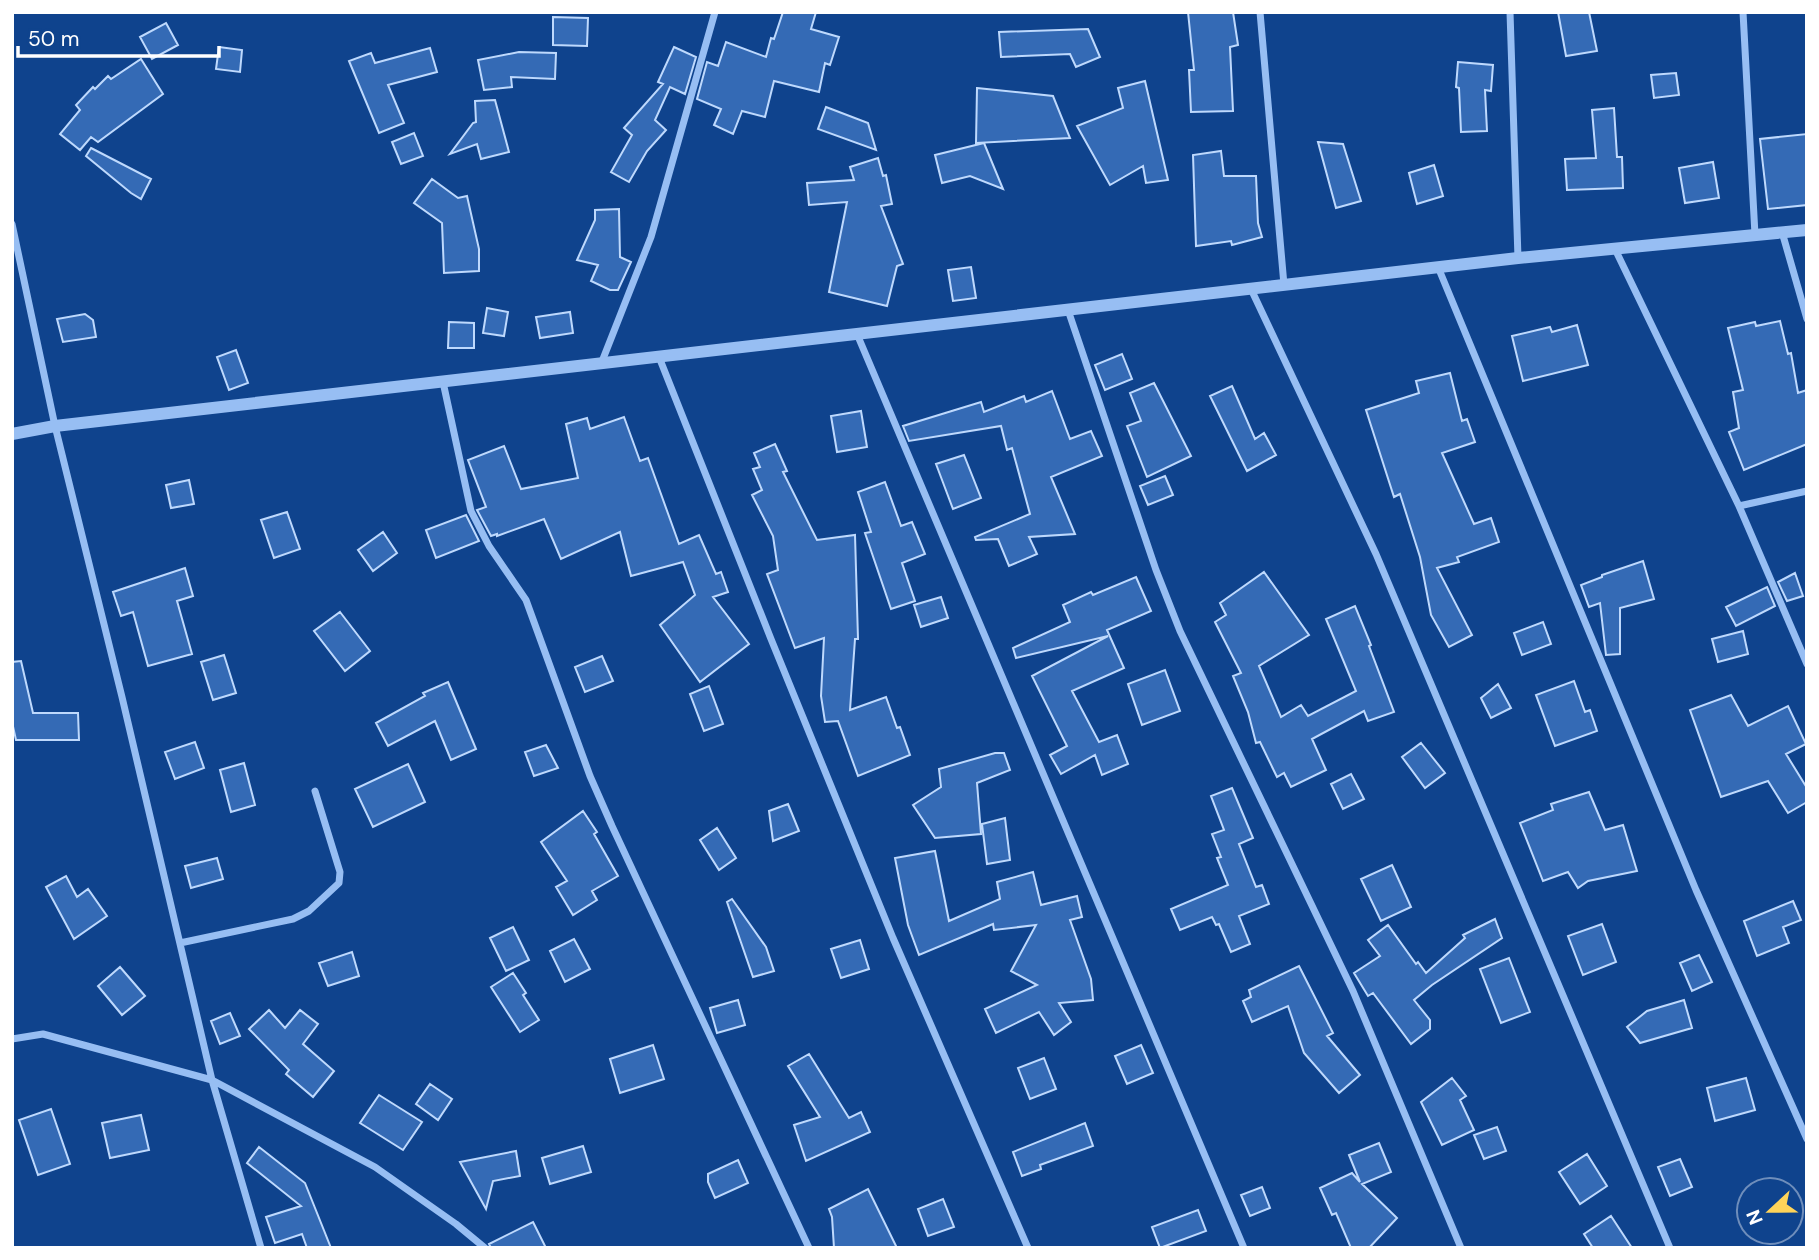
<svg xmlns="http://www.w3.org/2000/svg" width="1819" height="1260" font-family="'DM Sans',sans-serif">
	<rect width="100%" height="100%" fill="#0f438d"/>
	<path fill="#346ab5" stroke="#bed9fd" stroke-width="2" d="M783,12H816L811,29L839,37L830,65L825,63L819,92L774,81L765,117L742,111L733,134L714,125L721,109L697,99L707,62L718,66L726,42L766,57L771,38L774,39Z
		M1188,12H1233L1238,45L1230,47L1233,111L1191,112L1189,70H1194Z
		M1558,12H1589L1597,51L1566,56Z
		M553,17L588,18L587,46L553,45Z
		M166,23L178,45L152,59L140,37Z
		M1088,29L1100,57L1076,67L1070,54L1001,57L999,32Z
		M219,47L242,50L240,72L216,69Z
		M674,47L696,57L685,94L670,87L655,120L666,130L647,151L629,182L611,172L632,135L624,128L663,84L658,82Z
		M430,48L437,72L388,85L404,123L379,133L349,61L371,53L375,63Z
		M519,52L556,53L555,79L511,77L512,87L484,90L478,60Z
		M141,59L163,94L98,142L91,137L80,150L60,134L80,110L76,105L93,87L95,89L108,76L111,79Z
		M1458,62L1493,65L1491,91L1485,90L1487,131L1461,132L1459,88L1456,87Z
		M1676,73L1679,95L1654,98L1651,75Z
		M1145,81L1168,180L1146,183L1143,166L1110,185L1077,126L1123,108L1118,88Z
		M977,88L1053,96L1070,138L976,143Z
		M495,100L509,152L481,159L477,144L450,154L473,123L476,122L475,101Z
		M826,107L868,123L876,150L818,129Z
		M1614,108L1617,157H1622L1623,188L1567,190L1565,159L1596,158L1592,110Z
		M414,133L423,156L401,164L392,142Z
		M1807,134V205L1768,209L1760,139Z
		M1318,142L1343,144L1361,201L1336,208Z
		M984,143L1003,189L970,176L942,183L935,155Z
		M91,148L151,179L141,199L131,193L86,156Z
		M1221,151L1224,176H1256L1258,223L1262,237L1232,245L1231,241L1196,246L1193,155Z
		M878,158L883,176L886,175L892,204L881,206L903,264L897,266L887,306L829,292L847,202L809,205L807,183L854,180L850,167Z
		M1713,162L1719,198L1685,203L1679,168Z
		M1434,165L1443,196L1417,204L1409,173Z
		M432,179L458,198L467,196L479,249V271L444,273L442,223L414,203Z
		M619,209L620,257L631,262L618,290H610L591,281L598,265L577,260L595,220V210Z
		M971,267L976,298L953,301L948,270Z
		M487,308L508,312L504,336L483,333Z
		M570,312L573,333L540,338L536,317Z
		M85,314L93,320L96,337L63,342L57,319Z
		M1780,321L1788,354L1791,353L1798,393L1807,390V444L1744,470L1729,432L1739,428L1733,392L1743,390L1728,328L1755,322L1756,326Z
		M449,322L474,323V348H448Z
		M1577,325L1588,365L1523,381L1512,336L1550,327L1552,332Z
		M236,350L248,383L229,390L217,357Z
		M1122,354L1132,379L1105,390L1095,365Z
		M1450,373L1462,421L1467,419L1475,442L1442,453L1474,524L1491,518L1499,542L1457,557L1459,562L1437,568L1472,635L1449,647L1431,615L1420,557L1400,494L1394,497L1366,410L1419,393L1416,381Z
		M1154,383L1191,456L1147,477L1127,426L1141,421L1130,393Z
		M1232,386L1255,439L1264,433L1276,455L1247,471L1210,396Z
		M1052,391L1070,439L1091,431L1102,456L1051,477L1075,534L1029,537L1037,554L1009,566L998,539L976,540L975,537L1030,514L1012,448L1007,450L1001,426L909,441L903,426L981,402L984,412L1024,396L1026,402Z
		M861,411L867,447L837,452L831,416Z
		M624,417L640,461L648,458L679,544L699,535L716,574L721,572L728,592L713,597L749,644L700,682L660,625L695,595L683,562L631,576L620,532L561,559L544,519L497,536V534L491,536L477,510L486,507L468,460L504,446L521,489L578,478L566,424L587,418L590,429Z
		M775,444L787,471L783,472L817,540L855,535L858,639H855L850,710L886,697L897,728L900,727L910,755L858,776L838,721L825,722L821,696L824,638L795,648L767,574L778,570L773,536L752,495L762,490L753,469L760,467L754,453Z
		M964,455L981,498L953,509L936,464Z
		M1165,476L1173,495L1148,505L1140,486Z
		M189,480L194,504L171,508L166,485Z
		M885,482L901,526L912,522L925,554L902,563L915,601L891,609L865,533L871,532L858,492Z
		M287,512L300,549L274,558L261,520Z
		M466,515L479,541L436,558L426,530Z
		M383,532L397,553L373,571L358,550Z
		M1643,561L1654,599L1620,608V654L1606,655L1600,603L1589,607L1581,585L1602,577V575Z
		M185,568L193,596L177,601L192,654L148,666L133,612L121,616L113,592Z
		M1264,572L1309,635L1259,666L1281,717L1301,705L1308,716L1356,691L1326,619L1355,606L1371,645L1369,646L1394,712L1368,721L1364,711L1312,739L1326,770L1291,787L1284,773L1277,777L1260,742L1256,743L1248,712L1233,676L1241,673L1215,622L1226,615L1220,603Z
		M1795,573L1803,596L1787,601L1778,582Z
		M1136,577L1151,611L1107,630L1124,668L1072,691L1099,742L1117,735L1128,764L1102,775L1095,755L1061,774L1050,755L1067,746L1032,676L1108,636L1016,658L1013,648L1070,622L1063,605L1091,592L1093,595Z
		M1767,587L1775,606L1736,626L1726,607Z
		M941,597L948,618L921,627L914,605Z
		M340,612L370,651L345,671L314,631Z
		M1543,622L1551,644L1522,655L1514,633Z
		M1743,631L1748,654L1718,662L1712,639Z
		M224,655L236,693L213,700L201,662Z
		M602,656L613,681L585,692L575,667Z
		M21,661L33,713H78L79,740H16L12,722V662Z
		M1165,670L1180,711L1142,725L1128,684Z
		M1574,681L1585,712L1590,710L1597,731L1555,746L1536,695Z
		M448,682L476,749L451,760L435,721L388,746L376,723L425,696L423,693Z
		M1498,684L1511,708L1491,718L1481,698Z
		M709,686L723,724L704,731L690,694Z
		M1731,695L1748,726L1788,706L1806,744L1786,754L1807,788V802L1788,813L1768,781L1721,797L1690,710Z
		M195,742L204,768L175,779L165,752Z
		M1421,743L1445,773L1425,788L1402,757Z
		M546,745L558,768L534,776L525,752Z
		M995,753H1004L1010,770L977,783L981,834L935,838L913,805L941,787L939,769Z
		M244,763L255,805L231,812L220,770Z
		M408,764L425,802L373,827L355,789Z
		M1351,774L1364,799L1343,809L1331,784Z
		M1232,788L1253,838L1239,844L1256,887L1262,885L1269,904L1239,916L1250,944L1231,952L1219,924L1216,925L1212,917L1180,930L1171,909L1228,885L1217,858L1221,857L1212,834L1224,830L1211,796Z
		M1589,792L1605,830L1623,825L1637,871L1588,881L1578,888L1568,872L1543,881L1520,823L1553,810L1551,804Z
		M788,804L799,831L773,841L769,811Z
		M583,811L597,832L594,834L618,876L592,891L597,900L573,915L556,887L567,881L541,842Z
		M1005,818L1010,860L987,864L982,824Z
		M717,828L736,858L719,870L700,840Z
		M935,851L949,921L1000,899L997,882L1033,872L1041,905L1077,896L1082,917L1070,920L1091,979L1093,1000L1059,1003L1071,1022L1054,1035L1039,1012L996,1033L985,1009L1037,985L1011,971L1036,925L994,930L993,924L919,955L908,925L895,858Z
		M217,858L223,879L191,888L185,866Z
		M1392,865L1411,907L1381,921L1361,879Z
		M66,876L77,897L88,889L107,916L74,939L46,887Z
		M732,899L766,947L774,971L753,977L727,902Z
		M1793,901L1801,920L1783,927L1789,943L1757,956L1744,921Z
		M1495,919L1502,938L1432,985L1414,1000L1430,1020V1029L1411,1044L1373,993L1368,996L1354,973L1380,956L1368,940L1388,925L1416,964L1418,962L1426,973L1465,938L1463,935Z
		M1602,924L1616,962L1583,975L1568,936Z
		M513,927L529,960L506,971L490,938Z
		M574,939L590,969L565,982L550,951Z
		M860,940L869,969L841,978L831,949Z
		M352,952L359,976L328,986L319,963Z
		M1699,955L1712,982L1692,991L1680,963Z
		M1509,958L1530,1012L1501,1023L1480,969Z
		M1299,966L1333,1033L1327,1036L1360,1075L1339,1093L1304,1053L1288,1006L1252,1022L1243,1001L1251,997L1249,990Z
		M120,967L145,996L122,1015L98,986Z
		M513,973L526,993L523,995L539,1020L520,1032L491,987Z
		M738,1000L745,1025L717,1033L710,1008Z
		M1684,1000L1692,1028L1640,1043L1627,1027L1647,1011Z
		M269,1010L285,1028L300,1010L318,1024L303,1044L334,1071L313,1097L286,1074L289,1070L249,1029Z
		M230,1013L240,1036L220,1044L211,1021Z
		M653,1045L664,1079L620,1093L610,1059Z
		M1141,1045L1153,1073L1127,1084L1115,1056Z
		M809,1054L849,1118L861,1112L870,1132L806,1161L794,1125L820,1117L788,1066Z
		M1044,1058L1056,1089L1030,1099L1018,1068Z
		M1452,1078L1466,1096L1460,1100L1474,1130L1442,1145L1421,1102Z
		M1746,1078L1755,1110L1715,1121L1707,1088Z
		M430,1084L452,1099L438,1120L416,1104Z
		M379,1095L422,1122L403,1150L360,1123Z
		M51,1109L70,1164L38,1175L19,1120Z
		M141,1115L149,1150L110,1158L102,1123Z
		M1085,1123L1093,1146L1040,1165L1041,1169L1022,1176L1013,1152Z
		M1497,1127L1506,1151L1484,1159L1474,1135Z
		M1379,1143L1391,1172L1362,1184L1397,1218L1369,1248H1351L1336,1213L1332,1215L1320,1188L1352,1173L1360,1182L1349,1155Z
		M583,1146L591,1172L550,1184L542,1158Z
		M259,1147L305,1183L331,1248H307L302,1234L275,1243L266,1217L301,1206L247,1163Z
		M516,1151L520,1176L493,1181L486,1209L460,1162Z
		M1587,1154L1607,1186L1580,1204L1559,1172Z
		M1680,1159L1692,1187L1670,1196L1658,1167Z
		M738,1160L748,1183L715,1198L708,1182V1174Z
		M1262,1187L1270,1208L1250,1216L1241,1195Z
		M868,1189L897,1248H834L832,1217L829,1209Z
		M943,1199L954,1227L928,1236L918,1209Z
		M1198,1210L1206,1231L1160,1248L1152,1227Z
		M1611,1216L1632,1248H1593L1584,1234Z
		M533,1222L546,1248H491L489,1244Z"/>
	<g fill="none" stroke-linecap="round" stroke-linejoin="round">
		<path stroke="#97bef3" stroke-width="7" d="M1260,12L1284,285
			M1510,12L1518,258
			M1743,12L1755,235
			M12,224L55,426L122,697L212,1080L261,1248
			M1782,232L1807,319
			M1615,249L1739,506L1807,664
			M1438,267L1696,890L1807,1139
			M1251,289L1376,554L1670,1248
			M1068,310L1156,570L1180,631L1353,991L1461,1248
			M857,334L1244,1248
			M659,357L771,639L893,938L1028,1248
			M601,364L651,237L715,12
			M443,382L471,511L489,546L526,600L590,776L612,826L809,1248
			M1739,506L1807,491
			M180,943L293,919L309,911L339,883L340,872L315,791
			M12,1039L43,1034L212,1080L375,1167L456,1224L485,1248"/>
		<path stroke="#97bef3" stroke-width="12" d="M12,434L55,426L1518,258L1807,230"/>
	</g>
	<rect width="1819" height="1260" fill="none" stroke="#ffffff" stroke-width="28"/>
	<g transform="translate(1770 1211) rotate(248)"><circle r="33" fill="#0f438d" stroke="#6f8ebb" stroke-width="2"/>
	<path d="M0-5L12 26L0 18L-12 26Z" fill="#ffd459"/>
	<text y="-10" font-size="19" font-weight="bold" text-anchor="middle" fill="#ffffff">N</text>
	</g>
	<path d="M18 46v10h201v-10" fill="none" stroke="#ffffff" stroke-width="3.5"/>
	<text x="28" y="46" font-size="21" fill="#ffffff" stroke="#0f438d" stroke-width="5" paint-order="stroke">50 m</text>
</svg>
